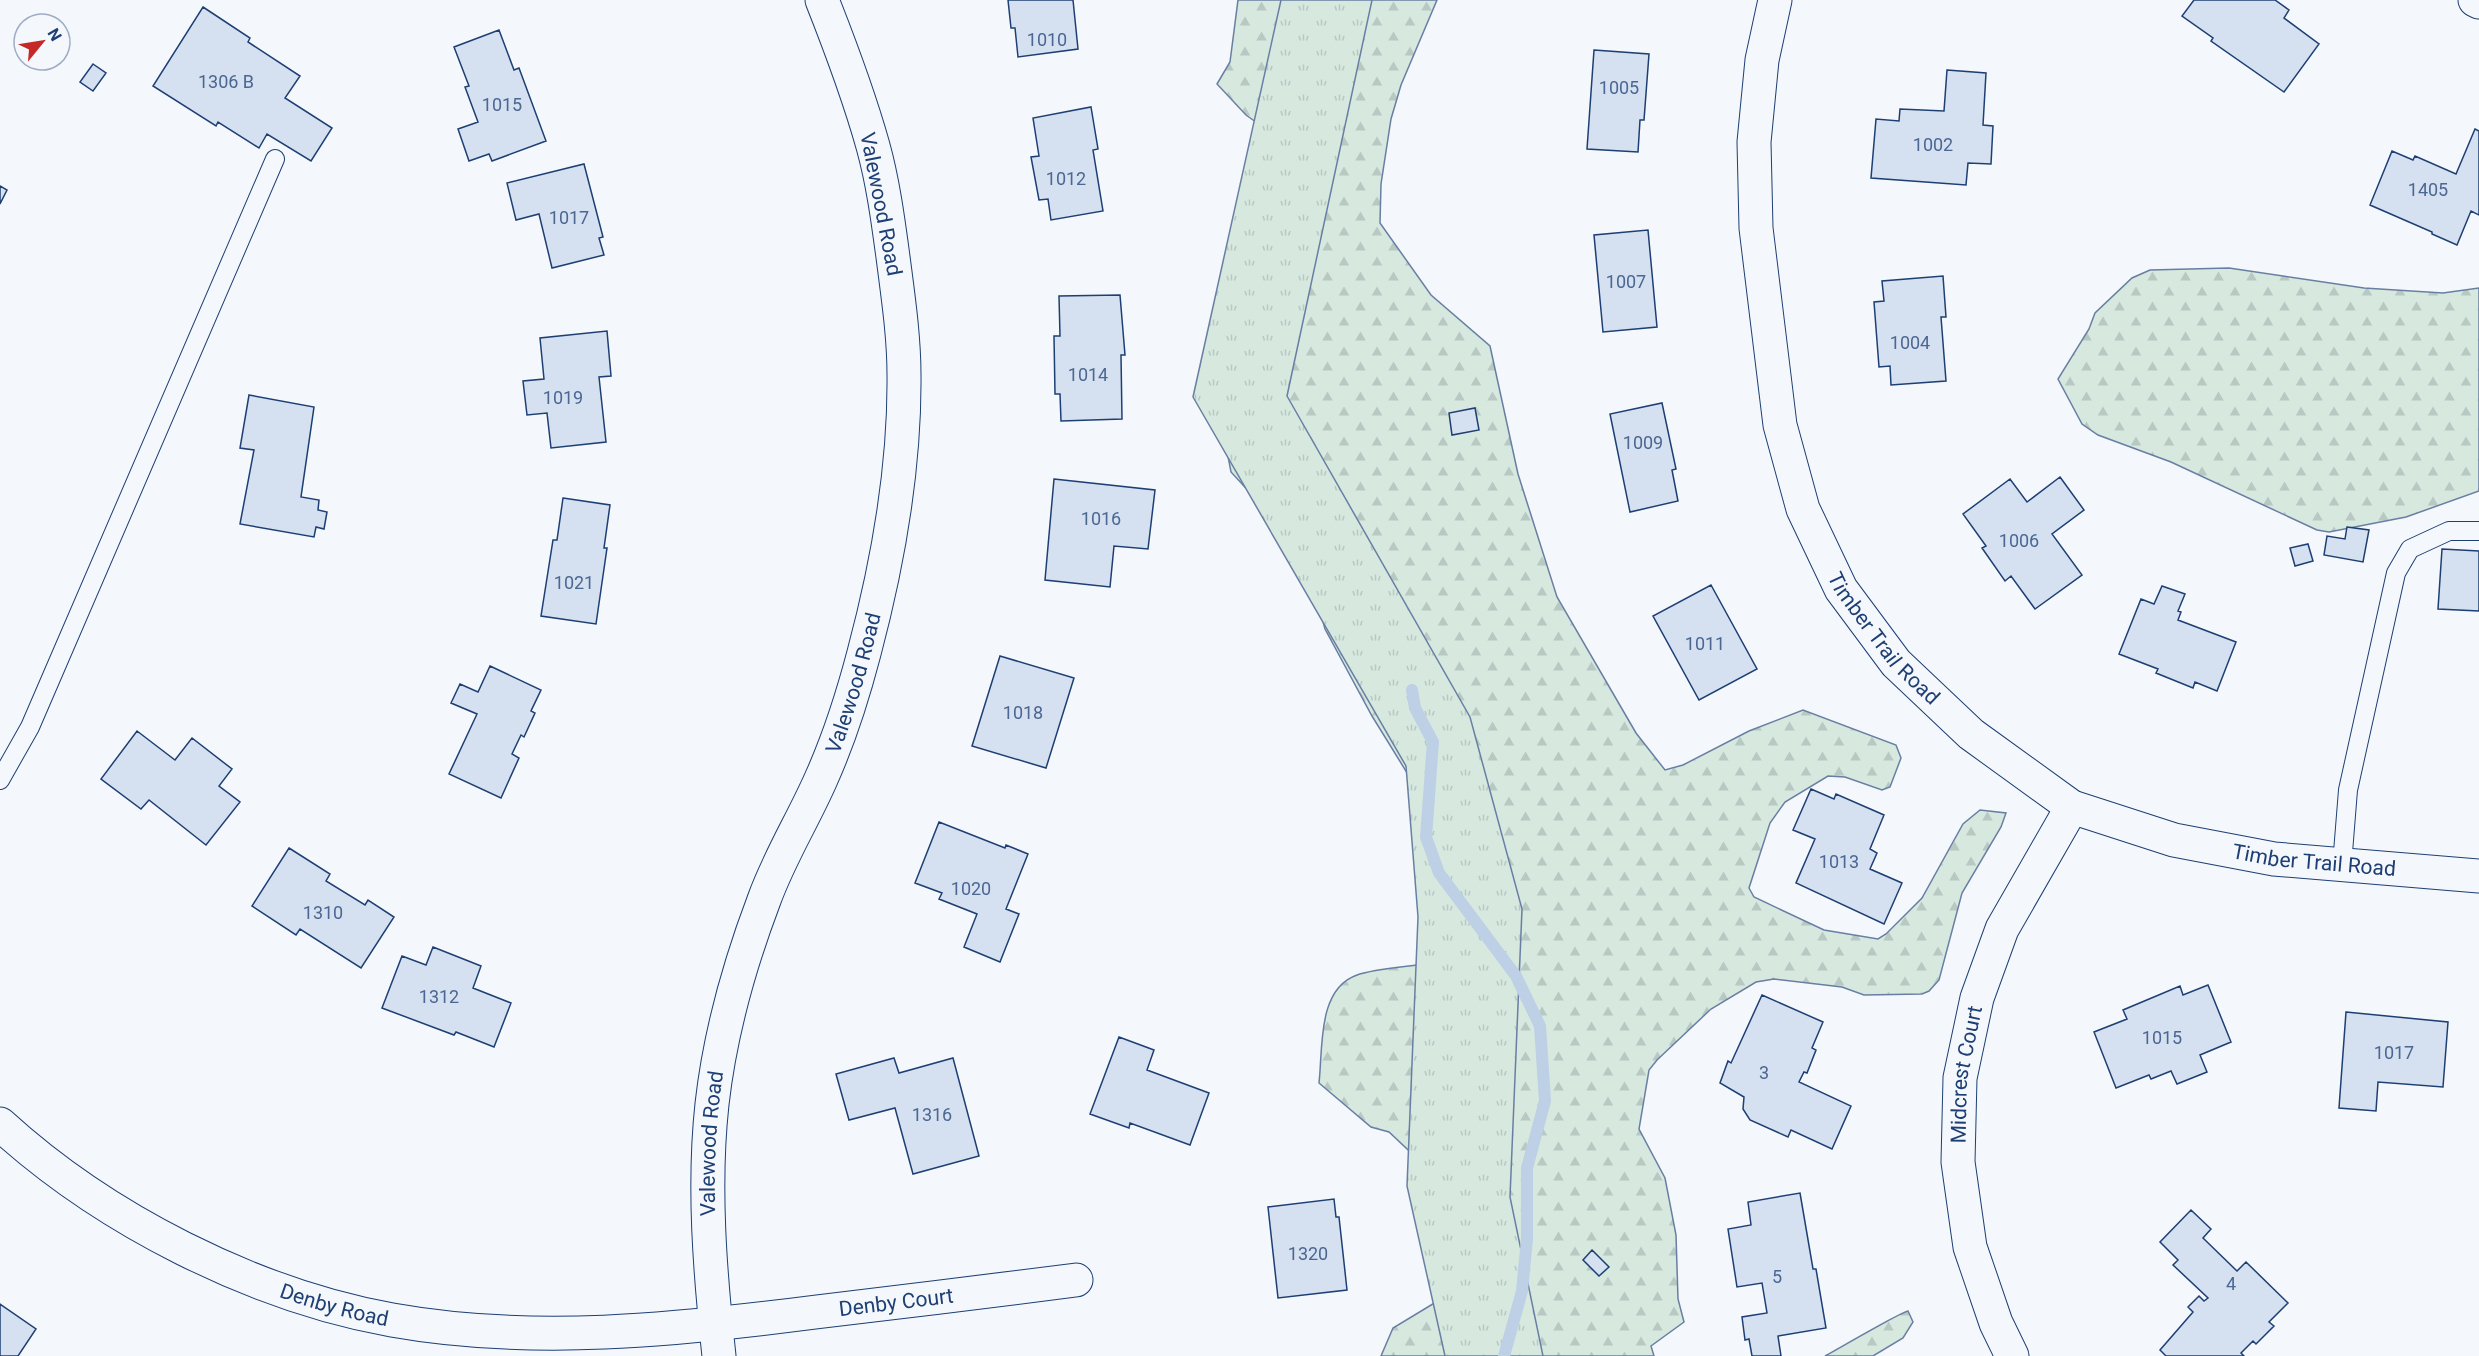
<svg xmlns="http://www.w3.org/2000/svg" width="2479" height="1356" font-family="Roboto,sans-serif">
	<defs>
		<pattern id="forest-firs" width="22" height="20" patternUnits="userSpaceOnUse" patternTransform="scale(1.5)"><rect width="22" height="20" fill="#d7e8df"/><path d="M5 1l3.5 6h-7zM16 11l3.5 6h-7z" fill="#b8c8c3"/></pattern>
		<pattern id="park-tufts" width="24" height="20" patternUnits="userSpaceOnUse" patternTransform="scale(1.5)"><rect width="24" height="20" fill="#d7e8df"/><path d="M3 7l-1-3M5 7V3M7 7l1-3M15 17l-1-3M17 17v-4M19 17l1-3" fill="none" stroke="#b8c8c3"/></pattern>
	</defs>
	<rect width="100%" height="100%" fill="#f4f7fb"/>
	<path fill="url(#forest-firs)" stroke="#687fa3" stroke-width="1.5" d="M1238,0H1437L1401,85L1391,119L1381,184L1380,223L1431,295L1490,346L1518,474L1557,597L1636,733L1665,770L1683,765L1749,731L1803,710L1896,745L1901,758L1890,787L1882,790L1845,777L1828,776L1785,802L1770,823L1749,888L1754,897L1824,930L1878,939L1886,934L1922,898L1963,824L1980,810L2006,813L2001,827L1962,893L1939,980L1929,991L1922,994L1864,995L1842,987L1774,979L1756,982L1711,1009L1657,1060L1649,1070L1639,1129L1665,1178L1676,1235L1678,1299L1684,1322L1651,1346L1654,1356H1381L1393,1328L1451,1293L1441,1181L1389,1132L1371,1127L1319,1083C1323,1048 1317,989 1357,975C1378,968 1409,967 1431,963L1409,776L1372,716L1325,629L1311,578L1265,509L1231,472L1226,446L1260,125L1246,115L1217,84L1230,62Z
		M2229,268L2364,288L2443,293L2479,288V491L2406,517L2329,532L2317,530L2171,462L2098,435L2082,424L2058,379L2089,329L2095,313L2132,278L2150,270Z
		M1908,1311L1913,1322L1903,1338L1873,1356H1825C1838,1349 1901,1312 1908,1311Z"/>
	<path fill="url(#park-tufts)" stroke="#687fa3" stroke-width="1.5" d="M1281,0H1372L1287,396L1470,717L1522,909L1510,1197L1543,1356H1445L1407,1186L1418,917L1406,766L1193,397Z"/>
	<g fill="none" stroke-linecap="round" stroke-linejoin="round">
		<path stroke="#bed0e5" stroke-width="12" d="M1412,690L1415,708L1433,742L1426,837L1439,873L1516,976L1540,1026L1545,1101L1527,1168V1239L1522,1291L1504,1356"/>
	</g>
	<path fill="#d5e0f0" stroke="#1d3f73" stroke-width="1.5" d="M1008,0H1073L1078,49L1018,57L1015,28H1011Z
		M2194,0H2275L2289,10L2284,18L2319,44L2284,92L2211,41L2213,38L2182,16Z
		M203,7L250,38L248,42L300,76L285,98L332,128L311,161L267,134L259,148L218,122L216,126L153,86Z
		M499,30L514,70L519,68L546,141L492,161L489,154L469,161L458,129L478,122L465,87L469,86L454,47Z
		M1594,50L1649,54L1644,120H1640L1638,152L1587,149Z
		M93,64L106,73L93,91L80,82Z
		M1947,70L1986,73L1983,125L1993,126L1991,164L1968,163L1966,185L1871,178L1876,119L1899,121L1900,109L1944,111Z
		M1091,107L1098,149L1093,150L1103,211L1051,220L1048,199L1039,200L1031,157L1039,156L1033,118Z
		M2475,129L2479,131V215L2471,211L2457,245L2432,234V232L2370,205L2392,151L2413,160L2415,156L2456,174Z
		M584,164L603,237L599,238L604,255L552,268L539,214L516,220L507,183Z
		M0,186L7,190L0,204Z
		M1648,230L1657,327L1603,332L1594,235Z
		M1943,276L1946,317H1941L1946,381L1891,385L1890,366L1879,367L1874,302L1884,301L1882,281Z
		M1120,295L1125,355H1121L1122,419L1061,421L1060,394H1055L1054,336H1060L1059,296Z
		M607,331L611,376L599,377L606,442L551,448L547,413L527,415L523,381L544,379L540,338Z
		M249,395L314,407L301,497L319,500L318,510L327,512L324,529L316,527L314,537L240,524L254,450L240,448Z
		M1662,403L1676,469L1672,470L1678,501L1630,512L1610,414Z
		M1475,408L1479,430L1452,435L1449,413Z
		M2060,477L2084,510L2052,534L2082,575L2035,609L2011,576L2005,581L1982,548L1986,546L1963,514L2010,479L2027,502Z
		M1054,479L1155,490L1148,549L1114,546L1110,587L1045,580Z
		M563,498L610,505L604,548H607L596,624L541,616L553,540H557Z
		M2347,527L2369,530L2363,562L2324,555L2327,536L2345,539Z
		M2308,544L2313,561L2295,566L2290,548Z
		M2442,549L2479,551V611L2438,609Z
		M1711,585L1757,669L1699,700L1653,616Z
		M2162,586L2185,594L2178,611L2181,612L2178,620L2236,642L2217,691L2195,682L2193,688L2156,673L2158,669L2119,654L2141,599L2154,604Z
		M1000,656L1074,678L1046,768L972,746Z
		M490,666L541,690L531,711L535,713L524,737L521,735L512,754L519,758L501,798L449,774L477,714L451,703L460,684L478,692Z
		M137,731L175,760L192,738L232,769L219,786L240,802L206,845L149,800L141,809L101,779Z
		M1811,789L1834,799L1836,794L1884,815L1870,849L1877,853L1870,869L1902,883L1884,924L1796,883L1815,839L1793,830Z
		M939,822L1005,848L1006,845L1028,854L1006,909L1019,914L1000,962L964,947L977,914L939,899L942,893L915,883Z
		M289,848L330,874L326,881L365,905L368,900L394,917L361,968L300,929L296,935L252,906Z
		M433,947L481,966L473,988L511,1003L494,1047L456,1032L454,1035L382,1008L402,956L426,965Z
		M2208,985L2231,1042L2200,1055L2207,1072L2177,1084L2171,1071L2151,1079L2149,1075L2116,1088L2094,1032L2127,1019L2123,1010L2180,986L2183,995Z
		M1762,995L1823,1022L1812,1048L1816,1050L1807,1073L1804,1072L1799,1082L1851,1106L1832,1149L1791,1130L1788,1137L1750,1120L1743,1109L1744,1097L1720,1083L1728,1061L1731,1063Z
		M2346,1012L2448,1022L2443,1087L2378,1082L2376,1111L2339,1108Z
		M1119,1037L1154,1050L1147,1070L1209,1093L1190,1145L1130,1123L1129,1128L1090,1114Z
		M894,1058L899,1073L953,1058L979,1156L913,1174L895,1108L849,1120L836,1074Z
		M1800,1193L1813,1269H1816L1826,1328L1778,1336L1781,1356H1752L1749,1339L1745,1340L1742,1317L1767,1313L1762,1283L1737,1287L1728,1229L1751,1225L1748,1202Z
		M1334,1199L1336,1217H1339L1347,1290L1278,1298L1268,1207Z
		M2191,1210L2211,1229L2203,1238L2237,1271L2246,1262L2288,1303L2269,1322L2274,1326L2256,1344L2253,1341L2241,1353L2244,1356H2166L2160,1350L2193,1312L2188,1307L2199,1296L2204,1301L2208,1298L2173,1265L2178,1260L2160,1242Z
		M1592,1250L1609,1267L1599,1276L1583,1260Z
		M0,1304L36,1329L18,1356H0Z"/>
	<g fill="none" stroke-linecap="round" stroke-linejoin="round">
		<defs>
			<path id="lane" d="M0,780L30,727L275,159
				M2342,865L2348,790L2396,573L2410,549L2449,531H2479"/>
			<g id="street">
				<path id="s1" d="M1775,0L1762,60L1754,142L1756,228L1780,425L1803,509L1841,589L1896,663L1971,734L2072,807L2174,840L2274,859L2479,876"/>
				<path d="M2475,0L2479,2"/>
				<path id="s2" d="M0,1124C104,1219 253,1295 392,1320C532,1345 676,1330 816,1312C903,1302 989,1291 1076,1280"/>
				<path id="s3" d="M719,1356C710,1273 703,1186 712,1104C720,1033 739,966 764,900C779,858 803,820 821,779C839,739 853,695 864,653C888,563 905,469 904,375C904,336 898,296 893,257C888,220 883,182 873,146C859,96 841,48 822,0"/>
				<path id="s4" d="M2012,1356L1996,1323L1970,1247L1958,1162L1960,1078L1977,998L2002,929L2072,807"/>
			</g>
		</defs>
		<use href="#lane" stroke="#1d3f73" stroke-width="20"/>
		<use href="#street" stroke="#1d3f73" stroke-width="35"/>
		<use href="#lane" stroke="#f4f7fb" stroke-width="18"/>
		<use href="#street" stroke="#f4f7fb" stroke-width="33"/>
	</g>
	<g text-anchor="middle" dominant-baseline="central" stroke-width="4.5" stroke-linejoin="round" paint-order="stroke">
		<g font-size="18" fill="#4b6792">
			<text x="1047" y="39">1010</text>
			<text x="226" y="81">1306 B</text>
			<text x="1619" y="87">1005</text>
			<text x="502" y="104">1015</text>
			<text x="1933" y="144">1002</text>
			<text x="1066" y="178">1012</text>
			<text x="2428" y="189">1405</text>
			<text x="569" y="217">1017</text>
			<text x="1626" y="281">1007</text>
			<text x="1910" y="342">1004</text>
			<text x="1088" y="374">1014</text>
			<text x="563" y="397">1019</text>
			<text x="1643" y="442">1009</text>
			<text x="1101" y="518">1016</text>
			<text x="2019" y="540">1006</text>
			<text x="574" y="582">1021</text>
			<text x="1705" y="643">1011</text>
			<text x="1023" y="712">1018</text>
			<text x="1839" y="861">1013</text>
			<text x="971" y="888">1020</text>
			<text x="323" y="912">1310</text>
			<text x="439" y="996">1312</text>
			<text x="2162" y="1037">1015</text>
			<text x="2394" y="1052">1017</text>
			<text x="1764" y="1072">3</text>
			<text x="932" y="1114">1316</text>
			<text x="1308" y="1253">1320</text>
			<text x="1777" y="1276">5</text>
			<text x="2231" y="1283">4</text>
		</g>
		<g font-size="21" fill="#1d3f73" stroke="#f4f7fb">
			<text transform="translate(881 204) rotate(79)">Valewood Road</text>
			<text stroke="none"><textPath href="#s1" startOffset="669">Timber Trail Road</textPath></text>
			<text stroke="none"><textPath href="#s3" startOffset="699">Valewood Road</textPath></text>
			<text stroke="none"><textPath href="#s1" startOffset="1173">Timber Trail Road</textPath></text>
			<text stroke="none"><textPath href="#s4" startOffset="291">Midcrest Court</textPath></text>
			<text stroke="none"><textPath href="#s3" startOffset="213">Valewood Road</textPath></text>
			<text stroke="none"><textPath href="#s2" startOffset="950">Denby Court</textPath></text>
			<text stroke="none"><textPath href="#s2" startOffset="384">Denby Road</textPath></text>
		</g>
	</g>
	<g transform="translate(42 42) rotate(60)"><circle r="28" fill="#f4f7fb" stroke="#9eadc5" stroke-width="1.5"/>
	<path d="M0-4.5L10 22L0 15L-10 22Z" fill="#c62828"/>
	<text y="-9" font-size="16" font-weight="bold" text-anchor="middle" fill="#1d3f73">N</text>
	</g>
</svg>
